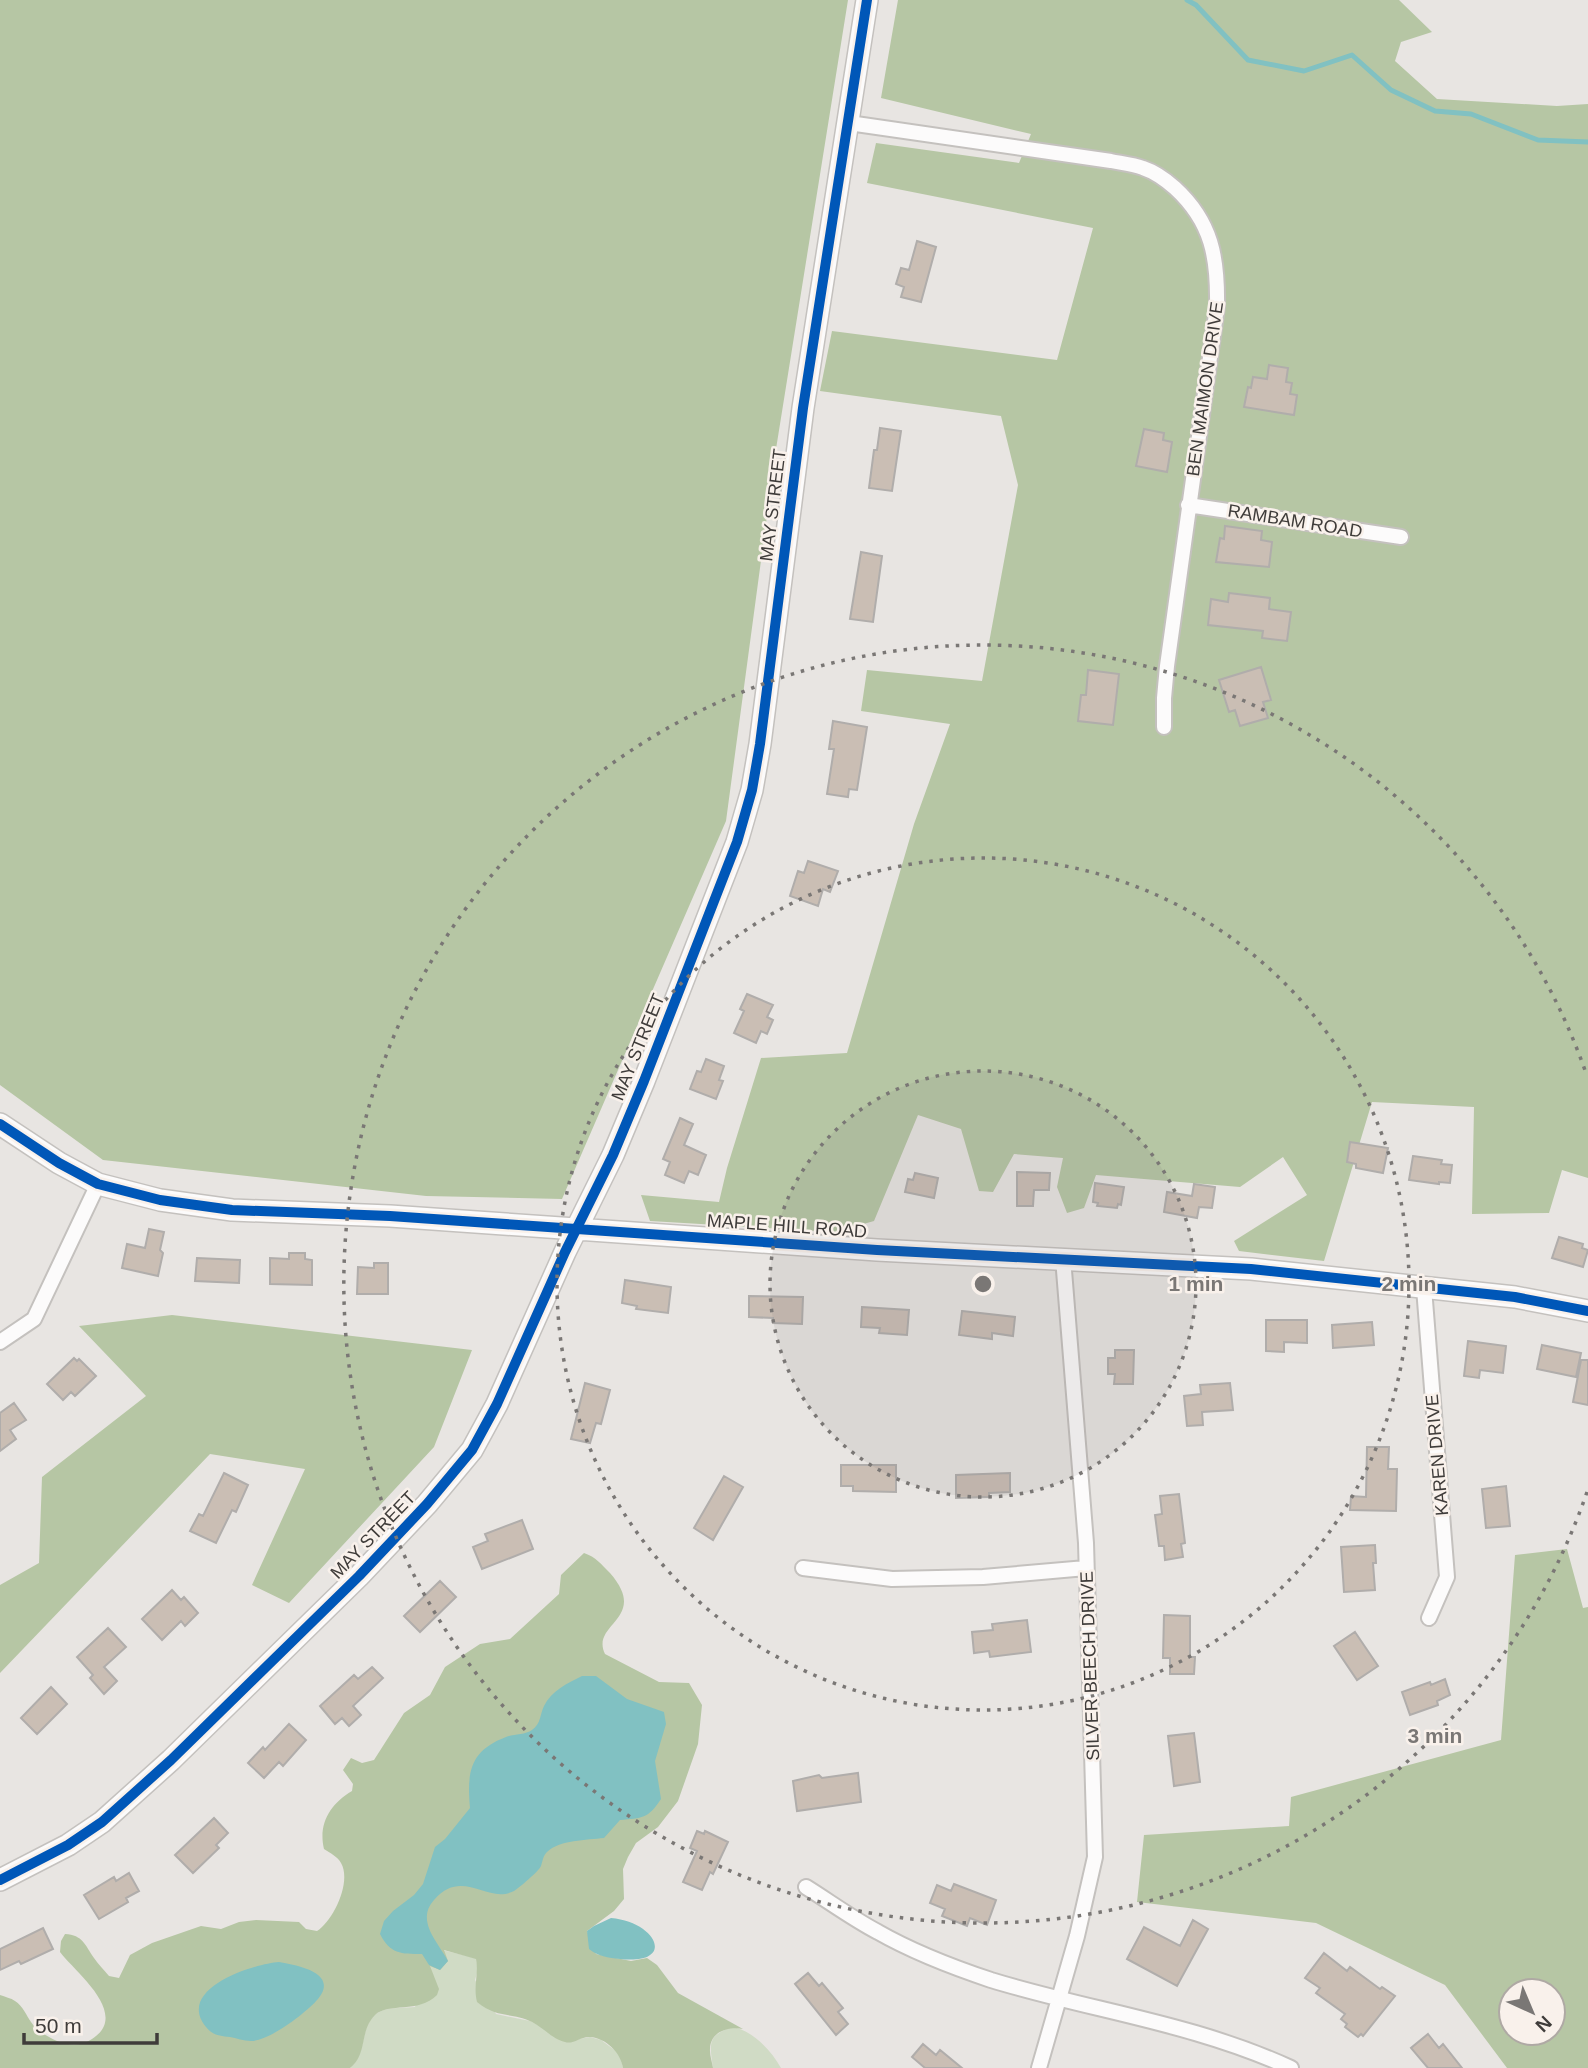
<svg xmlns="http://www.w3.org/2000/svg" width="1588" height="2068" font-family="Helvetica,sans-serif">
	<rect width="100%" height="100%" fill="#e8e5e2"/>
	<path fill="#d0dbc5" d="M442,1950L476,1958L478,1970L475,1980L496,2014L530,2021L540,2026L579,2039L590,2037L601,2040L620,2054L623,2068H350C369,2052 358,2021 381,2011C391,2007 405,2008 415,2007L429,1965Z
		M732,2027C752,2030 771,2050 781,2068H713C710,2045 706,2036 732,2027Z"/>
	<path fill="#b6c6a4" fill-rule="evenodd" d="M0,0H848L776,449L726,821L562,1199L426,1196L103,1160L0,1085Z
		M898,0H1399L1432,32L1401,42L1395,61L1437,99L1557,106L1588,104V1178L1562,1170L1549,1213L1472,1214L1474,1107L1372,1102L1324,1261L1239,1251L1234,1241L1307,1195L1283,1157L1240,1187L1096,1175L1084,1208L1067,1213L1057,1187L1063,1158L1014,1154L993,1192L979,1191L961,1129L918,1115L874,1221L835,1232L650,1221L641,1195L719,1202L727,1168L761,1058L847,1053L914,824L950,724L861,711L867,670L982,681L1018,485L1001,416L820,391L832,331L1057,360L1093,228L867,183L876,143L1019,163L1031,134L881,98Z
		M172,1315L472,1350L434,1447L289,1603L252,1585L305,1469L210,1454L0,1673V1585L39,1563L42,1477L146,1396L79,1326Z
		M1567,1549L1583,1608L1588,1607V2068H1507L1445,1985L1316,1923L1137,1902L1144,1835L1289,1826L1291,1797L1501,1740L1515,1555ZM1511,1991H1553V2033H1511Z
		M584,1553C596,1557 601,1564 610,1573C650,1619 590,1623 605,1654L659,1682L689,1683L702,1705L698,1744L678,1801L658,1827L636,1843L628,1857L623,1869L624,1899L614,1911L587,1931L596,1954L631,1961L647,1958L657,1965L678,1993L743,2029C728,2026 709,2032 710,2051C710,2056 712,2062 713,2068H623C621,2053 606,2038 590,2037C581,2036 573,2045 565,2042C552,2039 544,2028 532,2022C512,2012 498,2019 477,2002C473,1986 479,1974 476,1959L444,1950L448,1961L440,1970L430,1966L439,1989L437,1995C418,2014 389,2002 375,2015C359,2031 368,2054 350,2068H0V1995C5,1997 11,1998 15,2001C23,2006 26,2015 31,2022C36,2030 48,2037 57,2041C69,2046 82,2046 92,2039C131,2014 75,1972 60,1952L61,1941L65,1934C83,1935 85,1945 94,1958C98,1964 104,1970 109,1976L119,1978L130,1955L152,1943L201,1926L221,1929L239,1922L256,1920L299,1922L306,1929L317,1931C333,1921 352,1882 341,1863C338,1857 330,1853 324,1849C318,1824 330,1804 352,1791L353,1784L343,1770L351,1758L362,1763L374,1760L404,1713L430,1695L445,1667L480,1644L510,1639L559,1594L561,1575Z"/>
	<path fill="#81c1c2" d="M582,1676H596L627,1699L664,1712L666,1724L655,1761L661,1799C648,1819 642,1818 620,1820L604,1838C587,1840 559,1840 547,1852C543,1856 543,1860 541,1866C538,1872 520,1887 514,1891C487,1905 463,1867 434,1900C415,1921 439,1943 448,1961L440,1970L429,1965L422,1954C401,1954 390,1954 380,1934L384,1921L393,1911L414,1895L423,1884L435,1847L445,1839L470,1808C467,1773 469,1751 506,1737C514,1734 525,1735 532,1730C541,1724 540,1714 544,1706C551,1691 568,1683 582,1676Z
		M611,1918C657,1922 677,1965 620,1959C608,1958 598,1956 589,1949L587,1931L594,1926Z
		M279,1962C295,1965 340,1972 318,1999C306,2013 269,2041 251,2041C244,2041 236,2038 230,2037C220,2036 212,2035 206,2027C175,1989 253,1964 279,1962Z"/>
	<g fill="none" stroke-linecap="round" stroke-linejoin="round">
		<path stroke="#81c1c2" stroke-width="5" d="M1187,0L1196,5L1248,60L1304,71L1352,55L1391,90L1435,111L1471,114L1538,140L1588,142"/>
	</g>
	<path fill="#cabeb4" stroke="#b0adab" stroke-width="2" d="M917,241L936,247L921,302L901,297L904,287L896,284L901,268L909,270Z
		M1269,365L1288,368L1286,382L1292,383L1290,394L1297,395L1294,415L1244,407L1248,387L1251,388L1253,377L1267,379Z
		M880,428L901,431L892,491L869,488L874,450H877Z
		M1144,429L1164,433L1163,440L1172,442L1167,472L1136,466Z
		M1225,526L1262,531L1261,540L1272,542L1269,567L1216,562L1220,538L1224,539Z
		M861,552L882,556L873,622L850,619Z
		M1229,593L1270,598L1269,609L1291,612L1287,641L1262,638L1263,631L1208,625L1211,599L1228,602Z
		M1261,667L1271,700L1263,702L1268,718L1240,726L1235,710L1229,712L1219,680Z
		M1088,670L1119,674L1113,725L1078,721L1081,695H1086Z
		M833,721L867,727L857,790L849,789L848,797L827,794L834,749H829Z
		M808,861L838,871L830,892L823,889L818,906L790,896L798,871L804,873Z
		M747,994L773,1005L767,1017L773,1020L767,1034L761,1031L756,1043L734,1033L744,1011L740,1009Z
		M706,1059L724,1066L719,1080L723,1081L716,1099L690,1089L697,1071L701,1072Z
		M680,1118L693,1124L684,1145L706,1155L698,1175L689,1171L684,1183L665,1175L670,1162L663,1159Z
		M1350,1142L1388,1148L1383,1173L1356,1168V1164L1347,1162Z
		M1413,1156L1442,1160L1441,1164L1452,1165L1450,1183L1439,1182V1184L1409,1180Z
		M1017,1172L1050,1173L1049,1190H1034L1033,1206H1017Z
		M915,1173L938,1178L934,1198L905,1192L908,1179L913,1180Z
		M1095,1183L1124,1187L1121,1205L1118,1204L1117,1208L1097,1206L1098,1203L1093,1202Z
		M1194,1184L1215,1187L1212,1208L1199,1207L1197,1218L1164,1212L1167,1192L1192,1196Z
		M149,1229L164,1232L160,1250L163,1253L158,1276L122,1268L127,1244L145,1248Z
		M1559,1237L1583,1244L1582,1248L1588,1250L1583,1267L1552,1258Z
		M289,1253H305V1259L312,1260V1285L270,1284V1258L289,1259Z
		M197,1258L240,1260L239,1283L195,1281Z
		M374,1263H388V1294H357L358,1267L374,1268Z
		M625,1280L671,1287L668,1313L636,1309L637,1306L622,1303Z
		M749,1296L803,1297L802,1324L773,1323V1318L749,1317Z
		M862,1307L909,1310L907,1335L879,1333L880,1328L861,1327Z
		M962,1311L1015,1317L1013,1336L992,1333V1339L959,1335Z
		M1266,1320H1307V1343L1284,1342V1352L1266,1351Z
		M1372,1322L1374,1345L1333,1348L1332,1325Z
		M1468,1341L1506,1346L1503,1373L1480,1370L1479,1378L1464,1376Z
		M1542,1345L1581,1353L1576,1377L1537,1369Z
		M1115,1350H1134L1133,1384H1114L1115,1374H1108V1358H1115Z
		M74,1358L77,1361L79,1359L96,1376L75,1396L71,1392L63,1400L47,1384Z
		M1581,1360H1588V1405L1573,1402Z
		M585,1383L610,1390L601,1424L596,1423L590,1443L571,1439Z
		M1230,1383L1233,1410L1202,1412L1203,1425L1187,1426L1184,1396L1201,1394L1200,1385Z
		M14,1403L26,1420L10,1430L16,1439L0,1451V1413Z
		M1367,1447H1389L1388,1469H1397L1396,1511L1350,1510L1351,1496L1366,1497Z
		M841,1465H896V1492L853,1491V1486H841Z
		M224,1473L248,1485L236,1512L232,1510L216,1543L190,1531L199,1514L203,1516Z
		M1010,1473V1492L989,1493V1497L956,1498V1475Z
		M724,1476L743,1487L713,1540L694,1528Z
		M1506,1486L1510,1526L1486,1528L1482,1489Z
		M1179,1494L1185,1543L1181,1544L1183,1557L1165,1560L1164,1546H1159L1155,1515L1162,1514L1160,1496Z
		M522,1520L533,1549L482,1569L473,1547L488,1541L485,1534Z
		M1375,1545L1376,1563H1373L1375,1590L1344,1592L1341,1547Z
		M440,1581L456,1597L420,1632L404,1616Z
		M172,1590L181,1600L184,1597L198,1613L185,1626L181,1621L162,1640L142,1619Z
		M1164,1615L1190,1616V1657H1195L1194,1674H1170V1658H1163Z
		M1027,1620L1031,1652L990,1657L989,1651L974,1653L972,1632L993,1630L992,1624Z
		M108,1628L126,1647L104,1667L117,1681L104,1694L90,1678L93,1675L77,1657Z
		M1355,1632L1378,1666L1357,1680L1334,1646Z
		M372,1667L383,1678L353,1706L361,1715L349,1726L342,1718L335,1724L320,1706L354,1675L358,1679Z
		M1445,1679L1450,1695L1437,1701L1438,1705L1410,1715L1402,1692L1430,1682L1431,1685Z
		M51,1687L67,1704L37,1734L21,1718Z
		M289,1724L306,1740L283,1766L279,1762L264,1778L248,1763L263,1747L265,1750Z
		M1194,1733L1200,1782L1174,1786L1168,1736Z
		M858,1773L861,1802L797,1811L793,1781L819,1775L822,1778Z
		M214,1818L228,1833L216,1845L219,1848L193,1873L175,1855Z
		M697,1831L704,1834L705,1831L728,1842L713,1874L710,1872L702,1890L683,1882L697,1851L690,1848Z
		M129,1873L139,1891L126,1898L128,1902L99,1919L84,1895L114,1877L116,1881Z
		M954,1884L996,1900L987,1925L970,1918L967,1926L942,1916L945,1909L930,1903L937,1885L951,1891Z
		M1193,1920L1208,1929L1177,1986L1127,1959L1144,1927L1180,1946Z
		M43,1928L53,1949L21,1964L19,1961L0,1970V1949Z
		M1324,1953L1347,1971L1350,1967L1380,1989L1382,1987L1395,1996L1363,2036L1361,2034L1358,2037L1345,2027L1347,2024L1341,2019L1345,2014L1316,1993L1320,1988L1305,1978Z
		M808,1973L819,1986L822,1983L843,2008L838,2012L848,2024L836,2035L795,1984Z
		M1428,2034L1439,2048L1443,2044L1462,2068H1428L1411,2048Z
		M923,2044L936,2055L940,2050L962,2068H925L912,2057Z"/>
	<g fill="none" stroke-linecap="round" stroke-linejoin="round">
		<defs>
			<path id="street" d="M849,123L1111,161C1121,163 1133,164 1143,168C1155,172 1166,180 1175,188C1212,222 1218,258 1217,307L1167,666L1164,698V727
				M1188,505L1401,537
				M1424,1288L1447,1577L1429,1618
				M0,1342L34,1319L98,1184
				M803,1568L892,1579L983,1577L1086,1568
				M806,1887C830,1902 853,1919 878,1932C913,1952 952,1967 991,1980C1092,2011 1193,2023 1291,2068
				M1039,2068L1077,1936L1095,1857L1086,1543L1063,1258"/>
			<path id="secondary" d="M0,1124L59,1163L98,1184L160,1200L232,1210L390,1216L877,1250L1251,1269L1515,1297L1588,1311
				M0,1880L68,1845L102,1822L171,1760L359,1576L427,1504L472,1450L497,1404L565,1252L613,1155L644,1081L737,842L752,790L760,744L803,408L867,0"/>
		</defs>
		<use href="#street" stroke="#c4c1be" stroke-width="18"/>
		<use href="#secondary" stroke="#c4c1be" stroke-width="24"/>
		<use href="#street" stroke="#fcfbfb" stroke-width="14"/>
		<use href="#secondary" stroke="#fcfbfb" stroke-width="21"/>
		<defs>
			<path id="cycleway" d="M0,1124L59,1163L98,1184L160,1200L232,1210L390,1216L877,1250L1251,1269L1515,1297L1588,1311
				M0,1880L68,1845L102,1822L171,1760L359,1576L427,1504L472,1450L497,1404L565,1252L613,1155L644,1081L737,842L752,790L760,744L803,408L867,0"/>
		</defs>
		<use href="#cycleway" stroke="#f9f1eb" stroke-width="15"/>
		<use href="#cycleway" stroke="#0057b8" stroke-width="10"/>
	</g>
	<circle cx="983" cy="1284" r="213" fill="#7a7775" fill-opacity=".12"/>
	<g fill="none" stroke="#7a7775" stroke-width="3.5" stroke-dasharray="3.5 7">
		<circle cx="983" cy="1284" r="213"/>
		<circle cx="983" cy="1284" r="426"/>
		<path d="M1587 1492A639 639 0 1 1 1587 1076"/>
	</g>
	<g text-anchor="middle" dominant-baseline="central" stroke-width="5" stroke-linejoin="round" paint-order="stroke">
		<g font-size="18" fill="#3f3c3a" stroke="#f9f1eb">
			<text transform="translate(1205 389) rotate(-82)">BEN MAIMON DRIVE</text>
			<text transform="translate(773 505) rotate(-83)">MAY STREET</text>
			<text transform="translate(1295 521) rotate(9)">RAMBAM ROAD</text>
			<text transform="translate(638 1047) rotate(-68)">MAY STREET</text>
			<text transform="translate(787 1226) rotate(4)">MAPLE HILL ROAD</text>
			<text transform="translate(1437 1455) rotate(-95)">KAREN DRIVE</text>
			<text transform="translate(373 1535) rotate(-46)">MAY STREET</text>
			<text transform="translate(1090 1666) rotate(-92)">SILVER BEECH DRIVE</text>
		</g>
	</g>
	<circle cx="983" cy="1284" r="10" fill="#7a7775" stroke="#f9f1eb" stroke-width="3.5"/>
	<g font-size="21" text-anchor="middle" font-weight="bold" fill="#7a7775" stroke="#f9f1eb" stroke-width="5" stroke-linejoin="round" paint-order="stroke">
		<text x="1196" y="1291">1 min</text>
		<text x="1409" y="1291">2 min</text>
		<text x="1435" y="1743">3 min</text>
	</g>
	<g transform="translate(1532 2012) rotate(136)"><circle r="33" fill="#f9f1eb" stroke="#afa9a4" stroke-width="2"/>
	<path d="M0-5L12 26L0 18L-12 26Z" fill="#7a7775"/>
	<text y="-10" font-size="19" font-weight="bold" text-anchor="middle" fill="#3f3c3a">N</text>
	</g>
	<path d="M24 2033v10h133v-10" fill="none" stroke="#3f3c3a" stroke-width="3.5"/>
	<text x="35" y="2033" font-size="21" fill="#3f3c3a" stroke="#f9f1eb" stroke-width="5" paint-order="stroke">50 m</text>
</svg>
